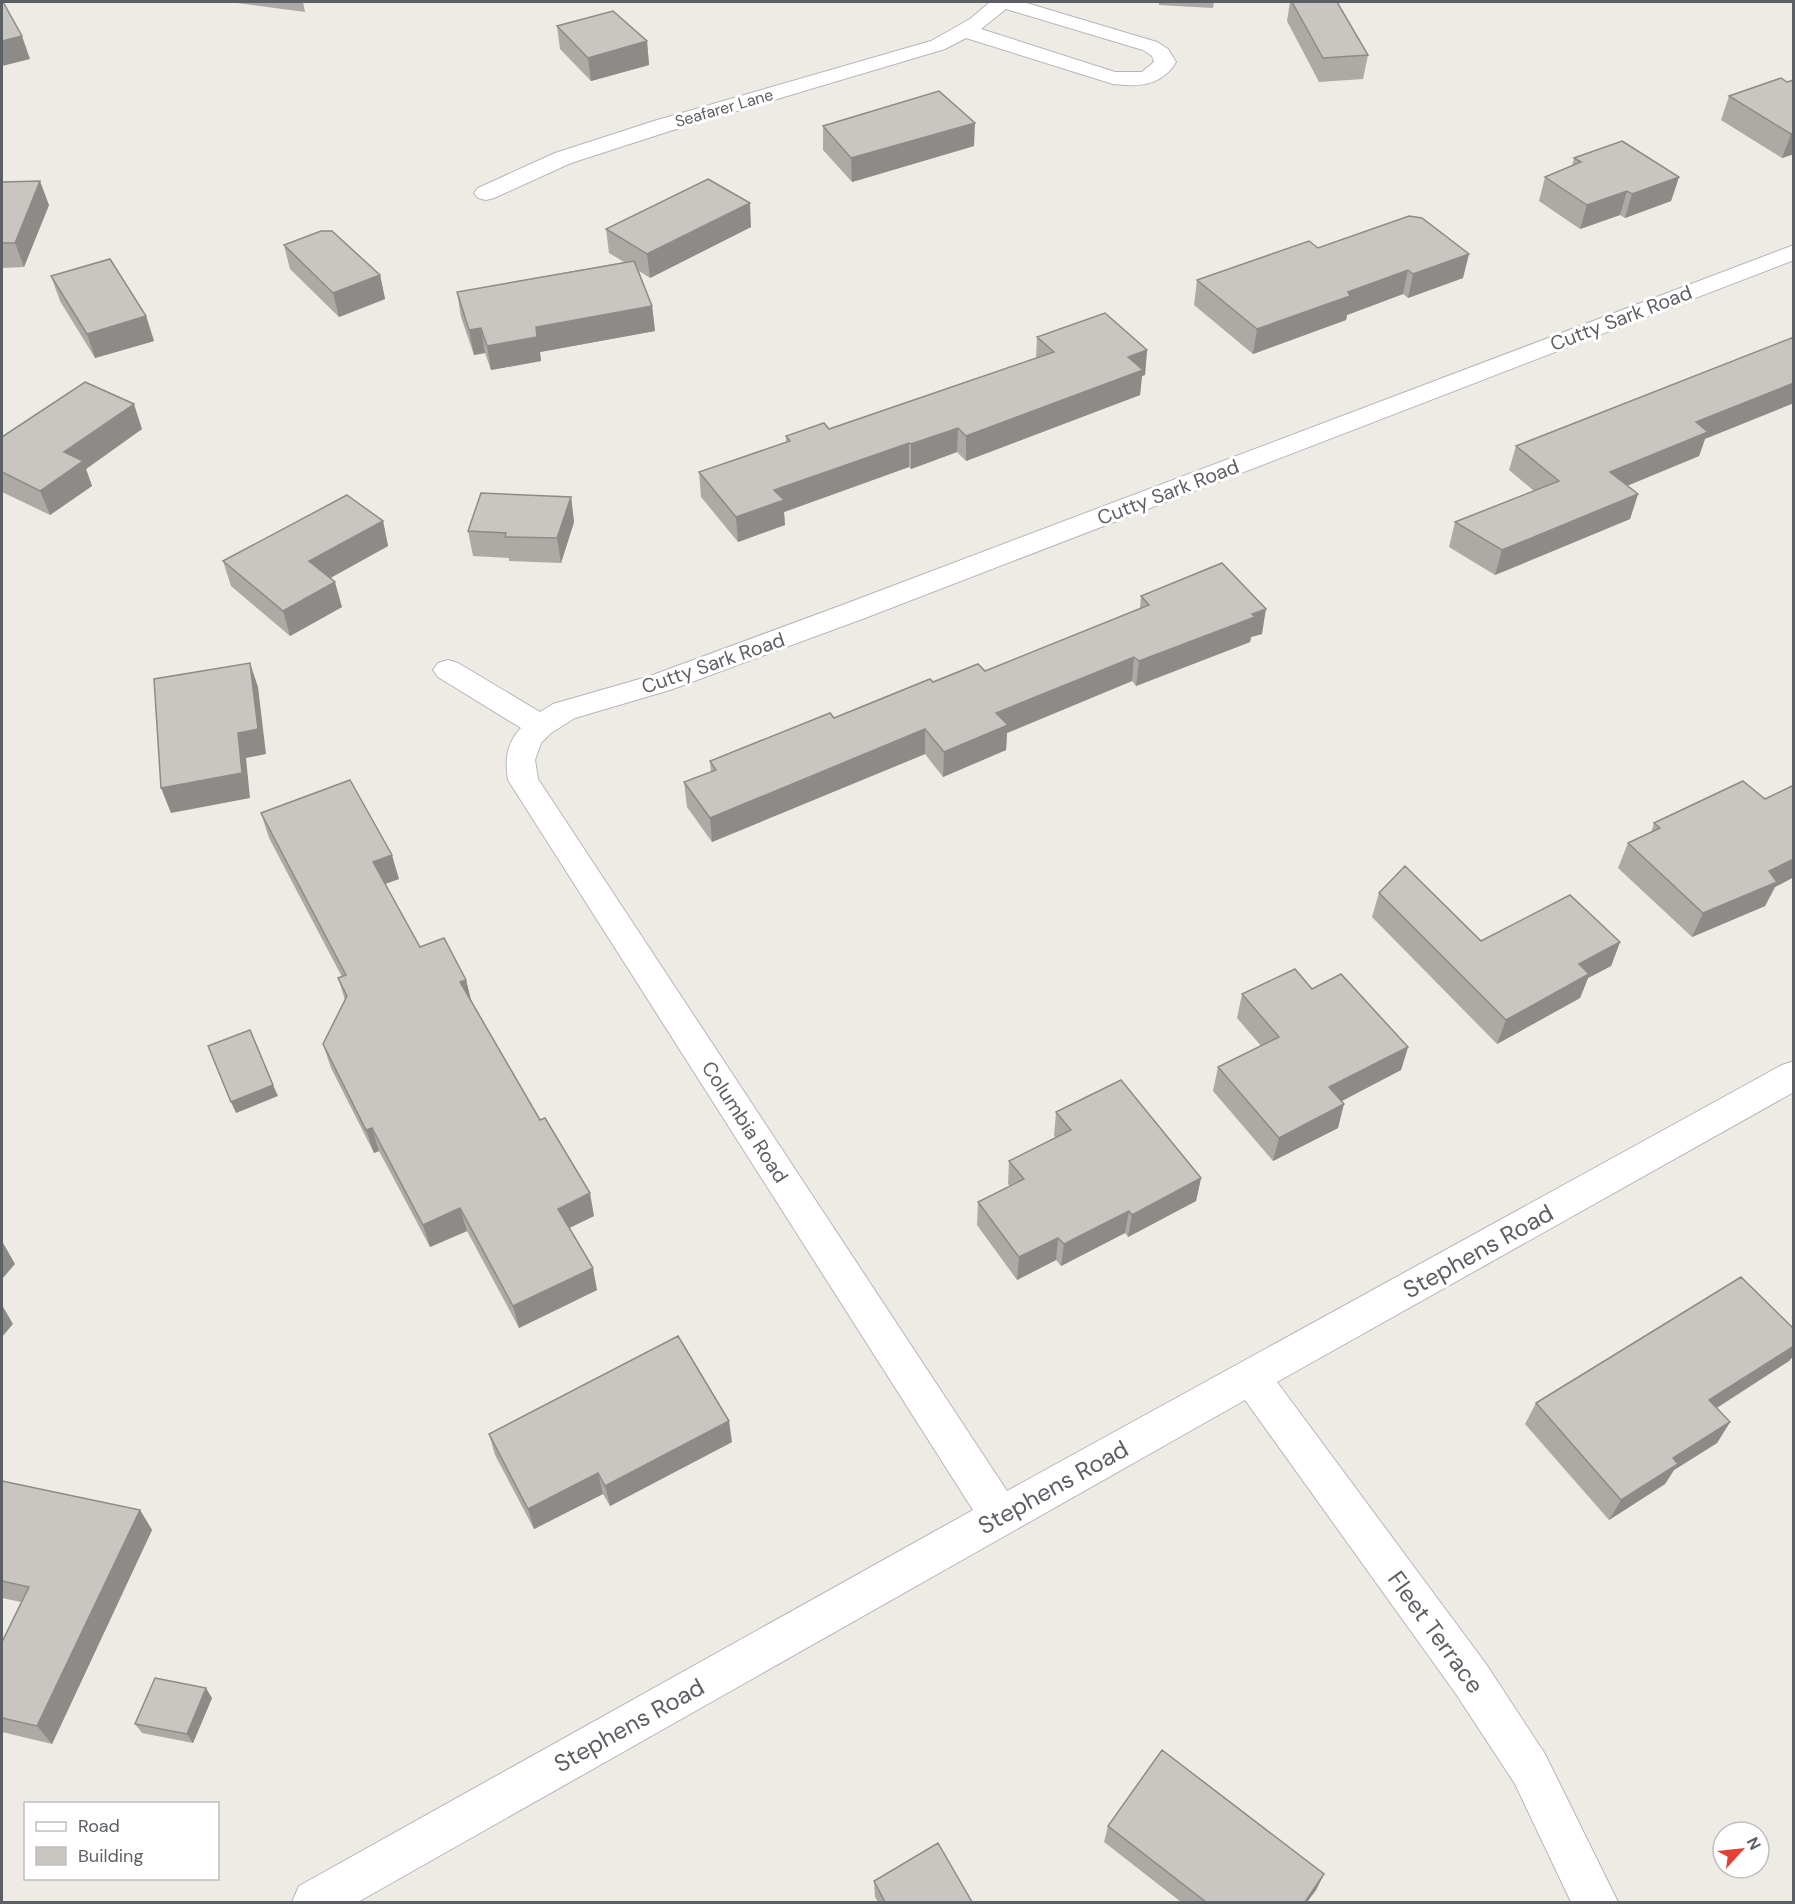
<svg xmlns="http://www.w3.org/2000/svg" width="1795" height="1904" font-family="'DM Sans',sans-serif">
	<rect width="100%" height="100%" fill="#eeebe4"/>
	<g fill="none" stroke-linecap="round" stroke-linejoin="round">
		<defs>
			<path id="minor" d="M990,2H1023L1157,42L1168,49L1176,62C1162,86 1138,87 1113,84L966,38L945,49L670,131L571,163L494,198L486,200L478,198L474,193L478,188L555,153L654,121L931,41L970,19ZM1006,9L1143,50L1152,56L1154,62L1142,72H1115L981,29Z
				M1794,245V260L865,618L670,690L575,718L551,733L541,743L535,760L538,779L1007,1491L1782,1065L1794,1061V1092L1277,1382L1486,1664L1545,1754L1618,1902H1571L1515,1784L1456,1694L1245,1400L358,1902H292L299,1886L973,1510L508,780C505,760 506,744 521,728L438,677L433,670L438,663L448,660L458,663L540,712L553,704L650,676L845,604Z"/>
		</defs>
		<use href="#minor" stroke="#b4b6ba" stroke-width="2"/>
		<use href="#minor" fill="#fff" fill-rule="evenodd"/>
	</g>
	<path fill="#adaaa6" d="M230,2H303L305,12Z
		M1159,2H1214L1213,8L1159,5Z
		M1290,2H1337L1368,55L1363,79L1319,82L1287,21Z
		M557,26L647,41L649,65L591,81L560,49Z
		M1787,82L1794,154L1782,158L1721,120L1729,96Z
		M823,126L974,146L852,182L823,150Z
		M1574,158L1679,177L1671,201L1625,218L1620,215L1580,229L1539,201L1545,177L1572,166Z
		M2,182L49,205L24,267L2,268Z
		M751,227L650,278L639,271L652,306L655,331L540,352L541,361L491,370L485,353L474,355L461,317L457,292L624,262L609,253L606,229Z
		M284,245L380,275L385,299L339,317L290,269Z
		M1318,248L1463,278L1408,298L1403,294L1347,315L1346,320L1253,354L1194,305L1197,280Z
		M51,276L146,316L154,341L95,358L60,301Z
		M1037,337L1147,350L1145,375L1142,376L1140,395L966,461L957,452L911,469L909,467L784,512L785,525L738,542L701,497L699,472L786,442V436L829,429L1036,358Z
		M142,429L86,469L92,486L50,515L2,492V437Z
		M1705,439L1699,456L1627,486L1638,494L1630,519L1495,575L1449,547L1455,522L1534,491L1509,470L1516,446Z
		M571,497L574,522L561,563L509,561V558L473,556L468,531Z
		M383,521L388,546L330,578L342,607L290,636L231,586L223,561Z
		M1141,596L1262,634L1251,637L1250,642L1136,686L1132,681L1007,733L1006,750L943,777L925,754L712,842L687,807L684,782L711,772L710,761L834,718L933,682L985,671L1140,608Z
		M1794,785V877L1775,887L1765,906L1692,937L1618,868L1628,843L1651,833L1654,823L1765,799Z
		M261,813L399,879L385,884L420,947L466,980L471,1000L594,1216L569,1228L597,1290L519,1328L467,1231L430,1247L379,1151L374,1153L331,1068L323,1044L345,1000L338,978L342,977L269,838Z
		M1379,893L1481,941L1620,942L1611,966L1588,978L1580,998L1497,1044L1372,917Z
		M1312,989L1408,1047L1401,1070L1341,1101L1338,1128L1273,1161L1213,1091L1218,1067L1261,1046L1237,1018L1242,994Z
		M1056,1112L1201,1178L1196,1201L1128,1237L1125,1233L1061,1266L1056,1260L1017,1280L977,1225L978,1202L1010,1186L1008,1184L1009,1161L1056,1138L1054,1136Z
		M1794,1329V1355L1789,1361L1717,1408L1730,1422L1717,1443L1674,1470L1665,1484L1609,1520L1525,1424L1536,1403Z
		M489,1434L732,1442L610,1506L603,1494L534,1529L495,1455Z
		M2,1481L140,1510L152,1530L52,1744L2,1732V1642L21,1602L2,1598Z
		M212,1698L193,1743L142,1733L135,1724Z
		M1108,1826L1324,1874L1316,1890L1307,1902H1181L1104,1842Z
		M874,1881L972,1902H878L875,1897Z"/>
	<path fill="#8d8b87" d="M22,36L30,59L2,66V41Z
		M647,41L649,65L591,81L588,58Z
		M975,123L974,146L852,182L851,158Z
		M1794,133V154L1782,158L1791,134Z
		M1679,177L1671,201L1625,218L1632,194Z
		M40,181L49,205L24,267L15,243Z
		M1627,191L1620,215L1580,229L1587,205Z
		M750,203L751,227L650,278L647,254Z
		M1469,254L1463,278L1408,298L1413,274Z
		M1408,270L1403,294L1347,315L1346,320L1253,354L1257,329L1348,292Z
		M380,275L385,299L339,317L333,293Z
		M652,306L655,331L540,352L541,361L491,370L487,346L536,327Z
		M146,316L154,341L95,358L87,334Z
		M481,328L485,353L474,355L469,330Z
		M1147,350L1145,375L1142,376L1140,395L966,461V436L1128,357Z
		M1794,383V403L1705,439L1699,456L1602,496L1610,472L1696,422Z
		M134,404L142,429L86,469L92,486L50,515L40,491L64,452Z
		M958,428L957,452L911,469V444Z
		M909,443V467L784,512L785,525L738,542L736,517L774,490Z
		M1638,494L1630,519L1495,575L1502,550Z
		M571,497L574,522L561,563L557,538Z
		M383,521L388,546L316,586L309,561Z
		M335,582L342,607L290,636L283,611Z
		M1266,609L1262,634L1251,637L1250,642L1136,686L1139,661Z
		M1134,657L1132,681L1007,733L1006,750L943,777L944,752L996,713Z
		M250,663L258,687L266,754L246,758L250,798L171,813L161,788Z
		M925,729V754L712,842L710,818Z
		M392,855L399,879L379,886L373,862Z
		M1794,859V877L1775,887L1765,906L1692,937L1703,913L1769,871Z
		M1620,942L1611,966L1588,978L1580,998L1497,1044L1506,1020L1579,964Z
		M466,980L472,1004L460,982Z
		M1408,1047L1401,1070L1323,1111L1329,1087Z
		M273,1085L278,1096L236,1113L231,1102Z
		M1344,1104L1338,1128L1273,1161L1279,1138Z
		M372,1128L379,1151L374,1153L366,1130Z
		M1201,1178L1196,1201L1128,1237L1132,1215Z
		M590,1193L594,1216L563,1231L558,1209Z
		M460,1208L467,1231L430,1247L423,1225Z
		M1129,1211L1125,1233L1061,1266L1064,1244Z
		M1058,1238L1056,1260L1017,1280L1019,1257Z
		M2,1241L15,1264L2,1279Z
		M593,1268L597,1290L519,1328L513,1306Z
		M2,1305L13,1324L2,1337Z
		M1794,1346V1355L1789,1361L1696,1421L1709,1400Z
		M729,1421L732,1442L610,1506L605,1486Z
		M1730,1422L1717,1443L1674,1470L1665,1484L1609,1520L1621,1500L1673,1458Z
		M598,1473L603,1494L534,1529L528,1509Z
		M140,1510L152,1530L52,1744L37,1726Z
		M206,1688L212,1698L193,1743L187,1734Z
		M1324,1874L1316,1890L1307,1902H1305Z"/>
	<path fill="#c9c6c1" stroke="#8d8b87" stroke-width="1.5" d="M2,2H3L22,36L2,41Z
		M1292,2H1337L1368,55L1323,58Z
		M613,11L647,41L588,58L557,26Z
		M1781,78L1787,82L1794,80V133L1791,134L1729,96Z
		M939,91L975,123L851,158L823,126Z
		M1622,141L1679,177L1632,194L1627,191L1587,205L1545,177L1581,162L1574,158Z
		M708,179L750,203L647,254L606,229Z
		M40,181L15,243H2V182Z
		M1409,216L1422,218L1469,254L1413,274L1408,270L1348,292L1350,296L1257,329L1197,280L1309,241L1318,248Z
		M321,231H332L380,275L333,293L284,245Z
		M110,259L146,316L87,334L51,276Z
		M634,261L652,306L536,327L537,337L487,346L481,328L469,330L457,292Z
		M1105,313L1147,350L1128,357L1143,370L966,436L958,428L911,444L909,443L774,490L784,500L736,517L699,472L790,441L786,436L824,423L829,429L1054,352L1037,337Z
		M1794,337V383L1696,422L1708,432L1610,472L1638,494L1502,550L1455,522L1559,481L1516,446Z
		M85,382L134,404L64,452L83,461L40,491L2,472V437Z
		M481,493L571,497L557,538L505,537L506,533L468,531Z
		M347,495L383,521L309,561L335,582L283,611L223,561Z
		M1222,563L1266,609L1252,614L1255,617L1139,661L1134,657L996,713L1008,725L944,752L925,729L710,818L684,782L716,770L710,761L830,713L834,718L930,679L933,682L978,664L985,671L1149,605L1141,596Z
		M250,663L258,729L238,733L242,773L161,788L154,679Z
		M350,780L392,855L373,862L420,947L444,938L466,980L460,982L540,1120L545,1118L590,1193L558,1209L593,1268L513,1306L460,1208L423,1225L372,1128L366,1130L323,1044L347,996L338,978L346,975L261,813Z
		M1743,781L1765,799L1794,785V859L1769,871L1777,882L1703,913L1628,843L1660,828L1654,823Z
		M1405,866L1481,941L1570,895L1620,942L1579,964L1589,974L1506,1020L1379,893Z
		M1295,969L1312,989L1341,974L1408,1047L1329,1087L1344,1104L1279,1138L1218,1067L1279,1037L1242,994Z
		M250,1030L273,1085L231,1102L208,1046Z
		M1121,1080L1201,1178L1132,1215L1129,1211L1064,1244L1058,1238L1019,1257L978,1202L1024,1179L1009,1161L1071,1130L1056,1112Z
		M1741,1277L1794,1329V1346L1709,1400L1730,1422L1673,1458L1678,1464L1621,1500L1536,1403Z
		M678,1336L729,1421L605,1486L598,1473L528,1509L489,1434Z
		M2,1481L140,1510L37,1726L2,1718V1642L29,1587L2,1581Z
		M155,1678L206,1688L187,1734L135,1724Z
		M1162,1750L1324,1874L1305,1902H1206L1108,1826Z
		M938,1843L972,1902H885L874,1881Z"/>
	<g text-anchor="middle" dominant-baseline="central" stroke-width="6" stroke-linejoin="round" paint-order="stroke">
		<g font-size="16" fill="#5c5f64" stroke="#fff">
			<text transform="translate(724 108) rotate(-16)">Seafarer Lane</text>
		</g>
		<g font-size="20" fill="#5c5f64" stroke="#fff">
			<text transform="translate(1621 318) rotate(-21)">Cutty Sark Road</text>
			<text transform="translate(1168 492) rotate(-21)">Cutty Sark Road</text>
			<text transform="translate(713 663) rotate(-19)">Cutty Sark Road</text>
			<text transform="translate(745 1122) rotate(57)">Columbia Road</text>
		</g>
		<g font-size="24" fill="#5c5f64" stroke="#fff">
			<text transform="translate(1478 1251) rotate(-29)">Stephens Road</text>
			<text transform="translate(1053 1487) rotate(-29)">Stephens Road</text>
			<text transform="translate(1436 1632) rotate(54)">Fleet Terrace</text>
			<text transform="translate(629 1725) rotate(-29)">Stephens Road</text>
		</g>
	</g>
	<rect width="1795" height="1904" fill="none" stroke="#5c5f64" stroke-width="6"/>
	<rect x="24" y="1802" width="195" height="78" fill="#ffffff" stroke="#bebfc1" stroke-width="1.5"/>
	<rect x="36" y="1822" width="30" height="9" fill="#ffffff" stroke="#bebfc1" stroke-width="1.5"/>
	<text x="78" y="1832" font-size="18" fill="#5c5f64">Road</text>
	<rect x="36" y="1847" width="30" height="18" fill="#c9c6c1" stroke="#bebfc1" stroke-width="1.5"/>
	<text x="78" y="1862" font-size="18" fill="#5c5f64">Building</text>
	<g transform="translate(1741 1850) rotate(63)"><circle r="28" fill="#ffffff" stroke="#bebfc1" stroke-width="1.5"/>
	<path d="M0-4.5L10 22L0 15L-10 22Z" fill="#e24236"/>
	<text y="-9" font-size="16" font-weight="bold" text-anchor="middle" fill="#5c5f64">N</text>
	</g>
</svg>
